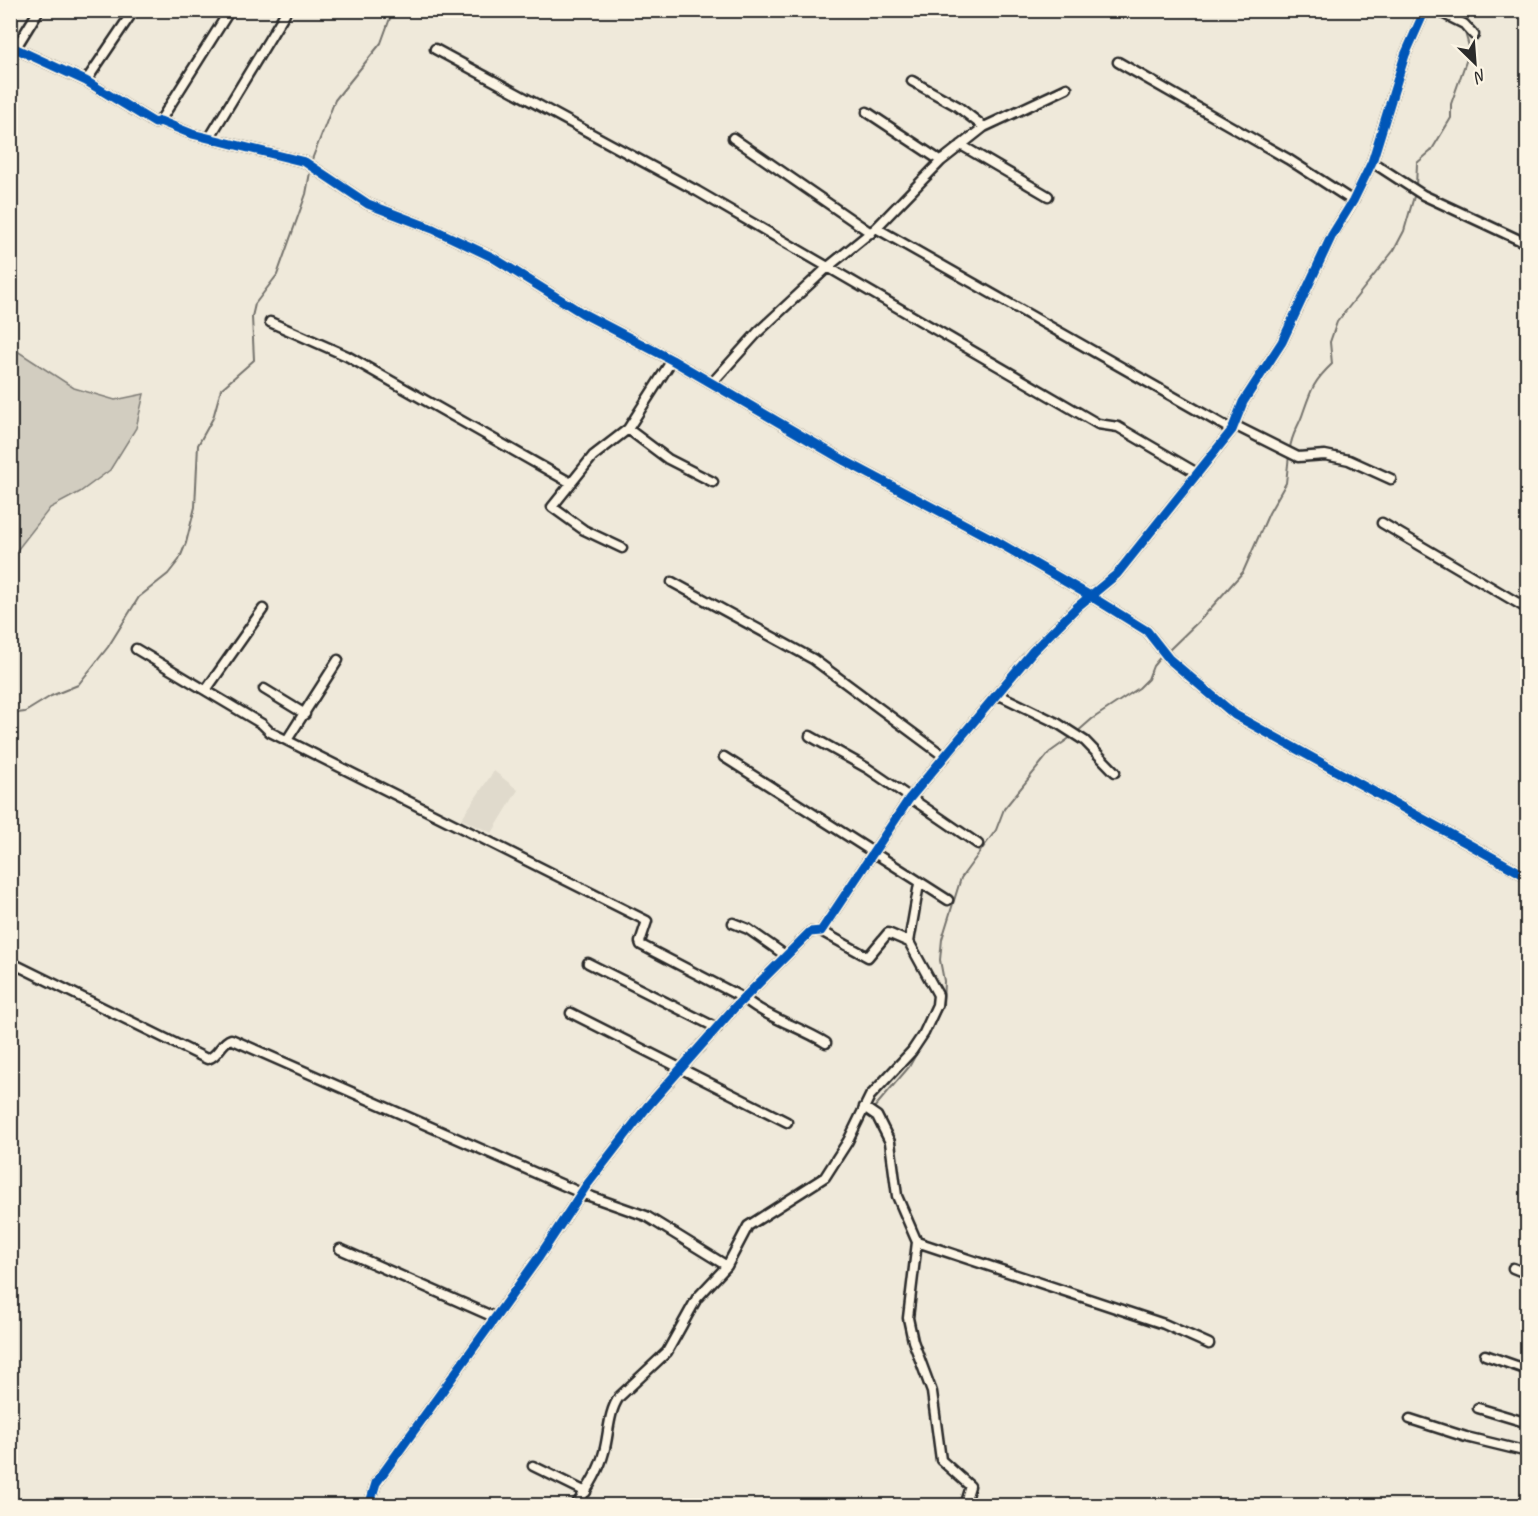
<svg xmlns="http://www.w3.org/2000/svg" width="1538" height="1516" font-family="Caveat,sans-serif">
	<rect width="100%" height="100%" fill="#efe9da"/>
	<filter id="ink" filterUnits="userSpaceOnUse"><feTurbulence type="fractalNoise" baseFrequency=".0167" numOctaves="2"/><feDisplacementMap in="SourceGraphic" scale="12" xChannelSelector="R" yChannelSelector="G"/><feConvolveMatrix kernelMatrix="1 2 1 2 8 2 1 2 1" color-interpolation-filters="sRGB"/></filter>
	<g filter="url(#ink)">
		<path fill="#e0dacc" d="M494,771L518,790L492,833L461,819Z"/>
		<path fill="#d2cdc0" stroke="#7e7c76" stroke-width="1.5" d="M11,347L74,388L115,400L144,394L136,428L110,470L80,492L50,508L11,558Z"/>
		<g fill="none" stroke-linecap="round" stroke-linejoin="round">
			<path stroke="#75736d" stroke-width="2" d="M1459,10L1460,18
				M311,162L335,100L381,43L393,10
				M1416,187L1417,163L1431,151L1451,118V104L1470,50L1464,29
				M1290,449C1291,435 1299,426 1303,413C1311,390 1313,382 1332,364L1330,342L1337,322L1394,250L1404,231L1415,193
				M1168,651L1201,619L1243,572L1269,513L1286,483L1289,455
				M10,714L25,712L51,696L78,685L108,647L139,597L168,574L179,560L186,543L195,507L198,445L213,418L221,389L254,360L252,317L255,304L277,275L306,194L311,167
				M1076,733L1092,719L1139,688L1148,679L1153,666L1163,654
				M873,1109L909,1067L943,1006L944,981L940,960L942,939L961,878L996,830L1004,809L1050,752L1071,737
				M828,1179L836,1167
				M644,1379L664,1361
				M595,1484L607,1459L610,1444"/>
			<defs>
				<path id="minor" d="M1436,10L1464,24L1474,35
					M10,46L86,81L155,123L160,121L192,134L305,162L368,204L433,229L492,257L582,313L672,360L845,461L994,540L1092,597L1147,631L1169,659L1235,715L1528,877
					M15,49L39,10
					M435,49L697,191L1098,424L1118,427L1197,473
					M1118,62L1288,159L1353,201
					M86,81L134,10
					M912,81L957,106L984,127
					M867,112L941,161
					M160,121L230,10
					M210,137L287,10
					M733,138L871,233
					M961,145L1048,196
					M1372,162L1423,195L1528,244
					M876,228L1232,430
					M270,322L347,356L571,483
					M712,383L758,332L829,266L876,228L941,161L984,127L1067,88
					M1234,425L1298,457L1325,455L1349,460L1391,479
					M628,429L668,459L713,482
					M1382,523L1528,609
					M622,548L584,530L552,507L593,456L628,429L672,360
					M672,582L813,659L945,757
					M136,649L262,724L270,732L647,921L640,942L641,945L745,999C768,1018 800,1027 826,1043
					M264,689L305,714
					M206,690L263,609
					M997,694L1057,723L1085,741L1115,772
					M810,736L867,768L978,844
					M287,740L338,660
					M724,757L948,900
					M733,923L748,929L785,955
					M821,931L868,957L888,933L909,942
					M10,962L207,1059C218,1057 221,1042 231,1039L581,1193L646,1216L727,1266
					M588,963L717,1028
					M571,1013L787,1122
					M864,1107L877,1116L890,1142L897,1196L917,1242L908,1318L913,1341L932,1392L941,1460L970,1486L964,1506
					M917,1242L1164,1324L1209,1344
					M340,1249L494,1317
					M1513,1268L1528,1274
					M1485,1355L1528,1370
					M1478,1408L1528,1423
					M1410,1419L1466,1437L1528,1452
					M533,1466L586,1492
					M369,1506L376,1483L539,1257L586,1186L647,1107L735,1007L810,932L821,931L909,799L1033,651L1077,607L1117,574L1232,430L1243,402L1282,342L1332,235L1353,201L1372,162L1405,55L1425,10
					M575,1506C588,1489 599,1472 604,1452C609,1434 608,1413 619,1397L667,1352L697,1298L727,1266L748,1226L825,1177L848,1141L870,1096L912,1051L924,1033L937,1005L938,995L909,942L919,884"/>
			</defs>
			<use href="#minor" stroke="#2b2b2b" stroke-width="13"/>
			<use href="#minor" stroke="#fcf5e5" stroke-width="8"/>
			<defs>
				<path id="cycleway" d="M10,46L86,81L155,123L160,121L192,134L305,162L368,204L433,229L492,257L582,313L672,360L845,461L994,540L1092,597L1147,631L1169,659L1235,715L1528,877
					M369,1506L376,1483L539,1257L586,1186L647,1107L735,1007L810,932L821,931L909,799L1033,651L1077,607L1117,574L1232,430L1243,402L1282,342L1332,235L1353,201L1372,162L1405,55L1425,10"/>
			</defs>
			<use href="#cycleway" stroke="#fcf5e5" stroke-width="13"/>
			<use href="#cycleway" stroke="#0057b8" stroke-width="9"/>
		</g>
	</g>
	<rect width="1538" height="1516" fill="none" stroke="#fcf5e5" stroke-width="36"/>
	<rect x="18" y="18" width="1502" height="1480" fill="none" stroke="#2b2b2b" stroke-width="2" filter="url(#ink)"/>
	<g transform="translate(1475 63) rotate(155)" stroke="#fcf5e5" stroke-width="4.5" paint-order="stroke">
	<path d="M0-4.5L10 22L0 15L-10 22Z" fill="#2b2b2b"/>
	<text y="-9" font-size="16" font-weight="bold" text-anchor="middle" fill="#2b2b2b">N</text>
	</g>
</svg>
